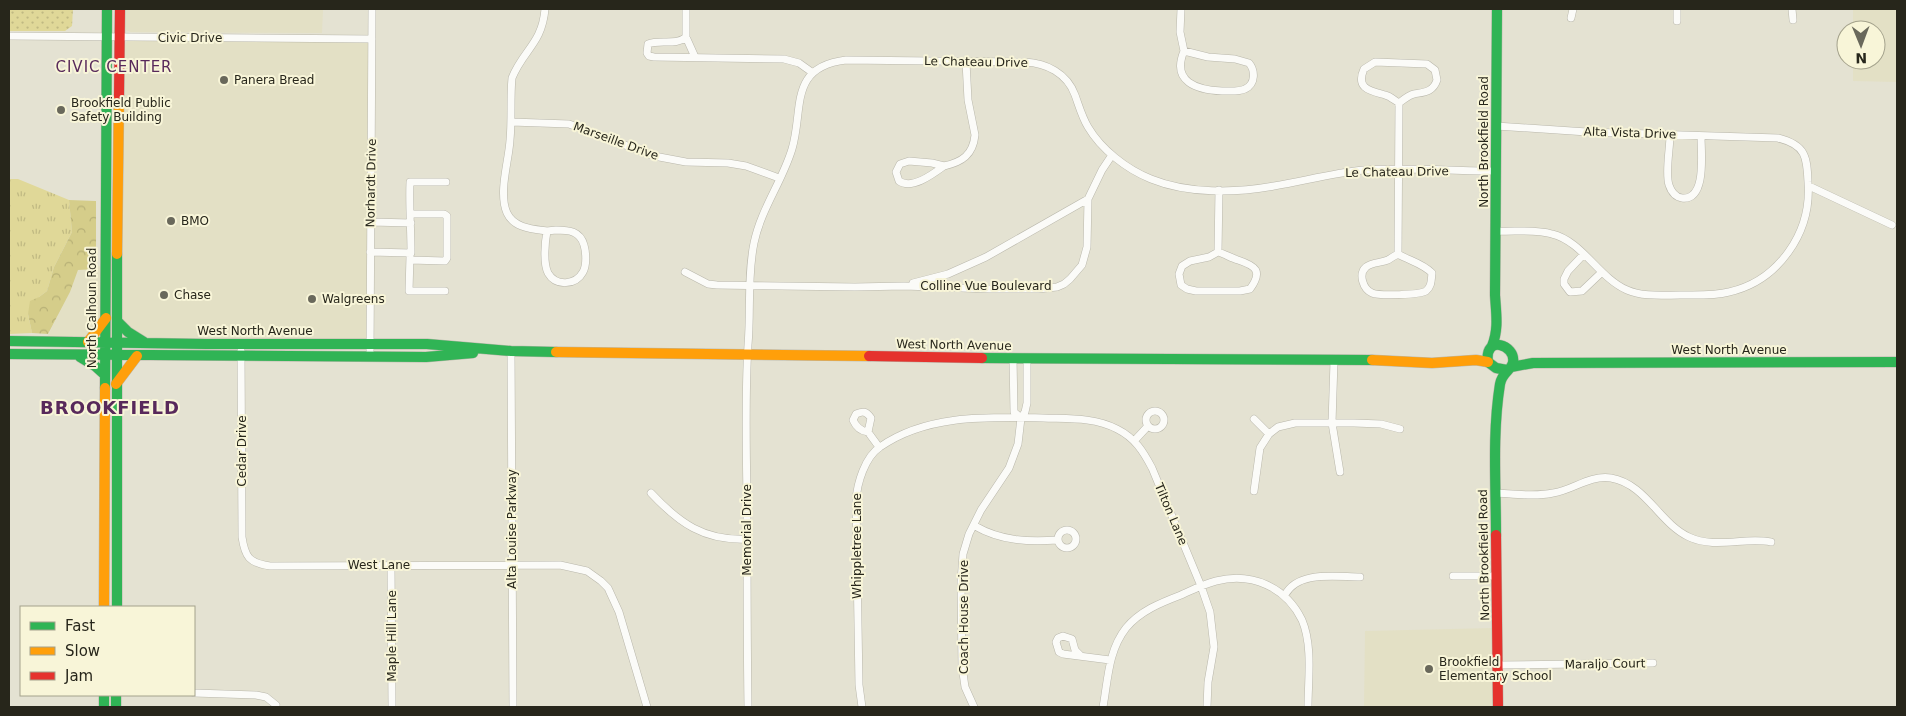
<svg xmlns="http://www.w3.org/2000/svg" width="1906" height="716" font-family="'DejaVu Sans',sans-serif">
	<defs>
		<pattern id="grass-tufts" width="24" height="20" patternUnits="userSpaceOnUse" patternTransform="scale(1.25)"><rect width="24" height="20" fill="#e0d898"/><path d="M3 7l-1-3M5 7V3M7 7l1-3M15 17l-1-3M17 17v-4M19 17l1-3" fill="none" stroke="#c0b982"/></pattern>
		<pattern id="forest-crowns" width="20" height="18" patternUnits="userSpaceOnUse" patternTransform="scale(1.25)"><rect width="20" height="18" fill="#d5cd8a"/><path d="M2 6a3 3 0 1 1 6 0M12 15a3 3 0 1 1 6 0" fill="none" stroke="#b7b076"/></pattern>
		<pattern id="park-dots" width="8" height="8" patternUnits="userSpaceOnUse" patternTransform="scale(1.25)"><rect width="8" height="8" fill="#e0d898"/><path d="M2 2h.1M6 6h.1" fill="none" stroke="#c0b982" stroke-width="1.8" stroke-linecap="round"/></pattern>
	</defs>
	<rect width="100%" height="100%" fill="#e4e2d2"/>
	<path fill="#e3e0c5" d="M124,9H323L322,33L131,32L126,30L124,23Z
		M1853,9H1897V82L1853,81V60H1876V30H1853Z
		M128,38L372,39L370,343L47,337L70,292L78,270L122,262L124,49Z
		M1494,628V707H1364L1365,631Z"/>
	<path fill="url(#grass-tufts)" d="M9,179H18L69,200L72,232L54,267L47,291L39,297L28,314L32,333L9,334Z"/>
	<path fill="url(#forest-crowns)" d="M69,200L96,201V269L78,270L70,292L48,334L32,333L28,314L30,301L39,297L47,291L54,267L72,232Z"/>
	<path fill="url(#park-dots)" d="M9,9H73L72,26L65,31H9Z"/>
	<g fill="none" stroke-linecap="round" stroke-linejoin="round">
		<defs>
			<path id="street" d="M545,9C542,44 523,50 512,78C510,98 512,119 510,140C509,160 498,193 507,213C514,228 532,229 547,231
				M686,9V37L695,57
				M1181,9L1180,32L1184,51
				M1792,9L1793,20
				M1571,18L1573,9
				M1677,21V9
				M9,36L372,39
				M686,37C676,46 660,39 648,44L647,53L649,56L654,57L784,59L799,63L813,73
				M1184,51L1208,57L1235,59L1249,63C1255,70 1256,84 1245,89C1239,92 1230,91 1222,91C1197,90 1171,82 1184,51Z
				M1375,62L1427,64L1435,70L1437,80C1433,92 1425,92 1414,94C1409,95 1404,99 1399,103C1394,100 1390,96 1385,95C1371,91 1355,89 1364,69Z
				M511,122L569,124L654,156L686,162L728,163L746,166L779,178
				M1670,135C1670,149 1665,173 1669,185C1671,191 1675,197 1682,198C1707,201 1701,152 1701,136
				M909,161L932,163L944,166C933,174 912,190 899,181L896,172L900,164Z
				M944,166C962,162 973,155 975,135L968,100L966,62
				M1809,186L1892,225
				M371,222L411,223
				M556,230C569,230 580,231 584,245C586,252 587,265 583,272C576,285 556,287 548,273C543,263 545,242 547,231Z
				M1496,231C1514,232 1535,229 1552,234C1582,241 1599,278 1627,290C1643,297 1663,295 1680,295C1696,295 1713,296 1729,292C1778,281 1812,233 1808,182C1807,157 1806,145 1778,138L1587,132L1496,126
				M370,252L411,253C411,229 409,206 410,182H446
				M1218,252C1225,254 1231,258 1238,260C1256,266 1263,271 1250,289L1240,291H1196L1187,289L1181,285L1179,274L1182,266L1190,261L1209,257Z
				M1218,252L1219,190
				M1398,254C1410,261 1422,263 1432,273C1431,280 1432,286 1426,291C1420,295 1379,296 1372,293C1363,289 1358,274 1366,267C1372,262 1381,263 1388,260C1391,258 1394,256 1398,254Z
				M1398,254L1399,103
				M1583,255L1568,271L1564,279V284L1570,292L1582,291L1602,272
				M410,256L409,291H445
				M410,260L445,261L447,258V216L444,214H411
				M685,272L708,284L717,285L855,287L904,286L990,289H1038L1057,287L1064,284L1070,279L1082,265L1087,247L1088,199L1102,170L1112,155
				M913,283L948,274L986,257L1088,199
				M241,351L242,537C245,557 249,563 270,566L560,565L587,571L601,581L608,588L619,612L647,707
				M511,351L513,707
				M370,357L372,9
				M1013,358L1014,412L1021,418
				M1334,361L1332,423L1340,472
				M1146 420a9 9 0 1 1 18 0a9 9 0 1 1-18 0Z
				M1254,419L1269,434
				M868,432L871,418C866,411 863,411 856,414L853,420C856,427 860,431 868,432L879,447
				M1135,440L1148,426
				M1254,491L1260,448L1269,434L1278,427L1295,423H1354L1381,424L1400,429
				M651,493C679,523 704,541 747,539
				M1496,493C1514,494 1535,497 1553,493C1574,490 1588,475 1611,478C1646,484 1659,523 1689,537C1715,549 1744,537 1771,542
				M975,526C1001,541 1028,542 1058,540
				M1058 539a9 9 0 1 1 18 0a9 9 0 1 1-18 0Z
				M391,566L392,707
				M1453,576H1497
				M1285,595C1298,570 1337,577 1360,577
				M1080,655L1075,650L1072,639L1063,636L1058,638L1056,642L1059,652L1063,654L1110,660
				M1498,665L1653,663
				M194,693L256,695L266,697L276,705
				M748,707C747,637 747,566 747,496C746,445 745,395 748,345C751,311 747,277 754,243C761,209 782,182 792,149C804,109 788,67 846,60L1025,62C1046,63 1067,73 1075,95C1079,106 1082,117 1088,127C1101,149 1126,169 1151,179C1188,194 1235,193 1274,186C1304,181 1333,173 1364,170C1407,167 1452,171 1496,171
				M862,707L859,685L856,501C857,483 865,457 880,447C927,414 989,417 1043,418C1068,419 1094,417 1117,429C1135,438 1143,451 1152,468L1201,586L1210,612L1214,647L1208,682L1207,707
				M974,707L965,687L962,666L961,582L963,554L969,534L981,510L1009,468L1018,444L1021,418L1025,412L1027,403V358
				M1103,707C1108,680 1108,651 1126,628C1140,611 1160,603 1181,595C1192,590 1204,584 1216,581C1252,572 1286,587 1302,620C1313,646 1308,680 1308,707"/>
			<path id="fast" d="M117,321L128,332L144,342
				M9,341L206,344H427L511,351L556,352
				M1492,346C1499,329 1496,313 1495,295L1497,9
				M9,354L426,357L473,353
				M80,357L95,366L105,375
				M982,358L1372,360
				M1511,367L1533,363L1897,362
				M105,388L107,9
				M1496,535C1496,485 1492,434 1500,384C1502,372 1512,370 1513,362C1516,345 1484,334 1488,362L1496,368L1507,370
				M117,607V254
				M104,695V707
				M116,695V707"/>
			<path id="slow" d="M117,254L119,96
				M88,342L106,318
				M556,352L869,356
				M1372,360L1432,363L1476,360L1488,362
				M116,384L137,356
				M104,607L105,388"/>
			<path id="jam" d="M119,96L120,9
				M869,356L982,358
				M1496,535L1498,707"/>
		</defs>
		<use href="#street" stroke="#b9b7ab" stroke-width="8"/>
		<use href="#fast" stroke="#b9b7ab" stroke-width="11"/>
		<use href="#slow" stroke="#b9b7ab" stroke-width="11"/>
		<use href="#jam" stroke="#b9b7ab" stroke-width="11"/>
		<use href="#street" stroke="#fbfbf8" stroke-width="7"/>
		<use href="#fast" stroke="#30b455" stroke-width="10"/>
		<use href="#slow" stroke="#ff9f0a" stroke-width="10"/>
		<use href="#jam" stroke="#e5322d" stroke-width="10"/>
	</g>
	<g fill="#69685b" stroke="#f8f5d8" stroke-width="2">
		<circle cx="224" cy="80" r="5"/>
		<circle cx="61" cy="110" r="5"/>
		<circle cx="171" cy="221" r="5"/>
		<circle cx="164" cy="295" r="5"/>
		<circle cx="312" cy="299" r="5"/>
		<circle cx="1429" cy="669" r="5"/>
	</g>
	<g text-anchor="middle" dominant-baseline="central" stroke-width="4" stroke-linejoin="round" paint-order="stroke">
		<g font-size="12" fill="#27261b" stroke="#f8f5d8">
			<text x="190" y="38">Civic Drive</text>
			<text transform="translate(976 62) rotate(1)">Le Chateau Drive</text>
			<text transform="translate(1630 133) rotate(2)">Alta Vista Drive</text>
			<text transform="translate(616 141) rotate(20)">Marseille Drive</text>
			<text transform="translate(1484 142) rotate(-90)">North Brookfield Road</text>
			<text transform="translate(1397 172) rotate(-1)">Le Chateau Drive</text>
			<text transform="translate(371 183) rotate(-89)">Norhardt Drive</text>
			<text x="986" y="286">Colline Vue Boulevard</text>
			<text transform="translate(92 308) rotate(-90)">North Calhoun Road</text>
			<text x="255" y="331">West North Avenue</text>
			<text transform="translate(954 345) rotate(1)">West North Avenue</text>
			<text x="1729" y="350">West North Avenue</text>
			<text transform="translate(242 451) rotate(-90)">Cedar Drive</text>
			<text transform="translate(1171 514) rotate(67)">Tilton Lane</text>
			<text transform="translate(512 529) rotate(-90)">Alta Louise Parkway</text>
			<text transform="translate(747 530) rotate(-90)">Memorial Drive</text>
			<text transform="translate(857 546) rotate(-90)">Whippletree Lane</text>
			<text transform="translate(1484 555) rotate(-91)">North Brookfield Road</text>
			<text x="379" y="565">West Lane</text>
			<text transform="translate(964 617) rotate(-90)">Coach House Drive</text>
			<text transform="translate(392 636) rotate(-90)">Maple Hill Lane</text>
			<text transform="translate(1605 664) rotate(-1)">Maraljo Court</text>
		</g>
		<g font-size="12" fill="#27261b" stroke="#f8f5d8" text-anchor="start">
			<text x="234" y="80">Panera Bread</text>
			<text x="71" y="103">Brookfield Public<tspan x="71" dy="14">Safety Building</tspan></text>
			<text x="181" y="221">BMO</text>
			<text x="174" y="295">Chase</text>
			<text x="322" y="299">Walgreens</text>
			<text x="1439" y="662">Brookfield<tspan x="1439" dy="14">Elementary School</tspan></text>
		</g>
		<g font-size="15" letter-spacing="1" fill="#58295b" stroke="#f8f5d8">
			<text x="114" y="67">CIVIC CENTER</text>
		</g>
		<g font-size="18" font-weight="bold" letter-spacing="1" fill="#58295b" stroke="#f8f5d8">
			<text x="110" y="407">BROOKFIELD</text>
		</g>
	</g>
	<rect width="1906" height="716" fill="none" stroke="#27261b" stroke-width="20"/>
	<rect x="20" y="606" width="175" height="90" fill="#f8f5d8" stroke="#a4a28c"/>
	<rect x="30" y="622" width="25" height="8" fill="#30b455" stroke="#a4a28c"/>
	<text x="65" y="631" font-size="15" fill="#27261b">Fast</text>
	<rect x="30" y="647" width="25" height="8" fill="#ff9f0a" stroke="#a4a28c"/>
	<text x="65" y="656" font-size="15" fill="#27261b">Slow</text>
	<rect x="30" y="672" width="25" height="8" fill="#e5322d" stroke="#a4a28c"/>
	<text x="65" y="681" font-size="15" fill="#27261b">Jam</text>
	<g transform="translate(1861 45) rotate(179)"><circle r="24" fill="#f8f5d8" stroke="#a4a28c"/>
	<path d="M0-4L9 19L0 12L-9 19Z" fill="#69685b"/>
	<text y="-8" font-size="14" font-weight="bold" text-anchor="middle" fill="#27261b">N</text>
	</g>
</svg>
